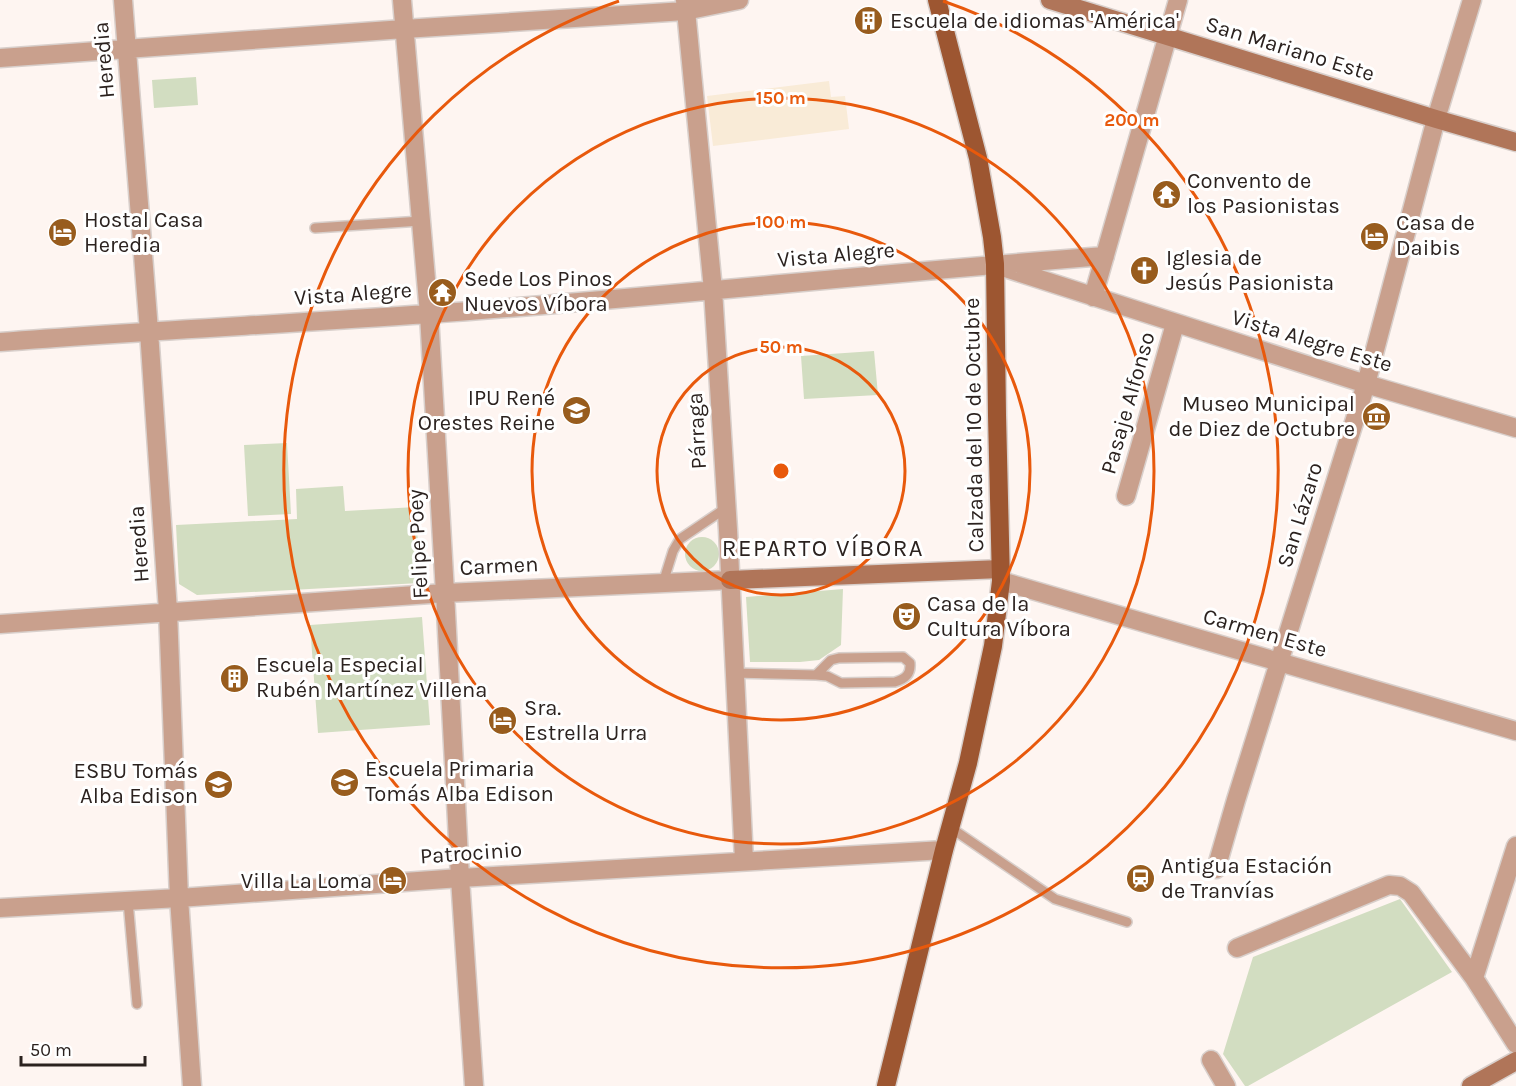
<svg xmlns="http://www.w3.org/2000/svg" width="1516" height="1086" font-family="Karla,sans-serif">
	<rect width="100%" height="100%" fill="#fef5f1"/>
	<path fill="#f9ebd7" d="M829,81L831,97L845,96L849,129L713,146L707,96Z"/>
	<path fill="#d2ddc1" d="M196,77L198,105L154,108L152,80Z
		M874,351L878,395L804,399L801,356Z
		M287,443L291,514L248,516L244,445Z
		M343,486L345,511L416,507L420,583L197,595L179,584L176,525L297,519L296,489Z
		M685 554a17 17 0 1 1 34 0a17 17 0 1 1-34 0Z
		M843,589L841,645L819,660L800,662H750L746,597Z
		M422,617L430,725L318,733L310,625Z
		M1400,899L1452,972L1248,1086H1245L1223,1054L1253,957Z"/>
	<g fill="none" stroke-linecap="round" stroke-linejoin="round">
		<defs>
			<path id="lane" d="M315,228L421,221
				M663,583L673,551L680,539L726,508
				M734,673L816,675L827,676L841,683L895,682C906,679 911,674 910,663L903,657L839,658L831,660L816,675
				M951,828L1055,899L1127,922
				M128,901L137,1004"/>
			<path id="street" d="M123,0L149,331L168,611L179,898L192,1086
				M402,0L429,314L445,593L460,878L474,1086
				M685,0L713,290L728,530L744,861
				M0,58L404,29L685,11L739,0
				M1002,267L1366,384L1516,428
				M1093,297L1178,0
				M0,342C143,331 285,324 428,314C654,298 879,273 1105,256
				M1126,496L1175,324
				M1001,581L1516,731
				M0,624L445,593L730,580
				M1216,869L1236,800L1366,384L1436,119L1472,0
				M0,908L179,898L460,878L944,850
				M1237,948L1389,885L1400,886L1411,893L1474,978L1516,1044
				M1474,978L1516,846
				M1211,1060L1226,1086"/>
			<path id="secondary" d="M1050,0L1436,119L1516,142
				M730,580L1001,569
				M1471,1086L1516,1061"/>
			<path id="primary" d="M886,1086L944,850L968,763L993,646L1001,581L997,415L995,264L992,237L978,158L937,0"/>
		</defs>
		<use href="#lane" stroke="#d8cfcb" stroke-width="12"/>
		<use href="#street" stroke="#d8cfcb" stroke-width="21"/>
		<use href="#secondary" stroke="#d8cfcb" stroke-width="21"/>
		<use href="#primary" stroke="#d8cfcb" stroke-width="21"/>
		<use href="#lane" stroke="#c9a08d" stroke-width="9"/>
		<use href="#street" stroke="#c9a08d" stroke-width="18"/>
		<use href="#secondary" stroke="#b07559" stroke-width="18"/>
		<use href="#primary" stroke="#9d5631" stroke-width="18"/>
	</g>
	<g fill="none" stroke="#e8590c" stroke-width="3">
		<circle cx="781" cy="471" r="124"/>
		<circle cx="781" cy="471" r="249"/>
		<circle cx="781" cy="471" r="373"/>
		<path d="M943 1A497 497 0 1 1 619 1"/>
	</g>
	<defs>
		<symbol id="building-disc" viewBox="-11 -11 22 22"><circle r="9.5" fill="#985c1d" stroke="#fff"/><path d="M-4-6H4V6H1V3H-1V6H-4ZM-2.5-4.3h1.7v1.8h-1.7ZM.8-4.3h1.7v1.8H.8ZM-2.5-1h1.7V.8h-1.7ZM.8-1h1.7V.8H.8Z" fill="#fff"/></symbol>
		<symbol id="temple-disc" viewBox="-11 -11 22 22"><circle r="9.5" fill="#985c1d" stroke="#fff"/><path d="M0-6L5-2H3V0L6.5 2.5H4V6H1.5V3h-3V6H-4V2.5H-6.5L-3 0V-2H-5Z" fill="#fff"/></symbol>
		<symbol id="hotel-disc" viewBox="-11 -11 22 22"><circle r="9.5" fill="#985c1d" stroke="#fff"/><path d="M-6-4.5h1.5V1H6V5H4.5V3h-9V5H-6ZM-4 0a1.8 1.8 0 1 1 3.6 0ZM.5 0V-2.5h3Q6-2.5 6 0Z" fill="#fff"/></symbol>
		<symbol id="church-disc" viewBox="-11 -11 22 22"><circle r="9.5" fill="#985c1d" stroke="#fff"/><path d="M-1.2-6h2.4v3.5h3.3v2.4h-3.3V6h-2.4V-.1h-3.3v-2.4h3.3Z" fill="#fff"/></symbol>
		<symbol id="school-disc" viewBox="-11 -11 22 22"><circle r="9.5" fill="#985c1d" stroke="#fff"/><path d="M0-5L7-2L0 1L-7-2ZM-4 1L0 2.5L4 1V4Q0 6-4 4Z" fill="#fff"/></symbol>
		<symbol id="museum-disc" viewBox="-11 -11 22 22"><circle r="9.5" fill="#985c1d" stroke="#fff"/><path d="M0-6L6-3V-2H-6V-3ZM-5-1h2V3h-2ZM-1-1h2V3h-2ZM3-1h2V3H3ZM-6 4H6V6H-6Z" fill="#fff"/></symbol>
		<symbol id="theatre-disc" viewBox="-11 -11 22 22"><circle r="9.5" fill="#985c1d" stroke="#fff"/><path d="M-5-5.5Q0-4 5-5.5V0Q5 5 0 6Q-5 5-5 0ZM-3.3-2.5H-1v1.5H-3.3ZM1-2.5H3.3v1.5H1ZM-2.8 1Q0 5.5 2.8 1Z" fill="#fff"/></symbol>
		<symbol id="station-disc" viewBox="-11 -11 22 22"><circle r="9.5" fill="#985c1d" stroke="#fff"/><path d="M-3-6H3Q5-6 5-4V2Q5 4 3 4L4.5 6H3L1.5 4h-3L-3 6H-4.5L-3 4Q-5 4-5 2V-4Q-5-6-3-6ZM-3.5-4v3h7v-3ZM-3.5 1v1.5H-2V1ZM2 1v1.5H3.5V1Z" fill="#fff"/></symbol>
	</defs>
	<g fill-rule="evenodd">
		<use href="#building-disc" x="852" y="4" width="33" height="33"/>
		<use href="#temple-disc" x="1150" y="178" width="33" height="33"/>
		<use href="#hotel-disc" x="46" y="216" width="33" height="33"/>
		<use href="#hotel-disc" x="1358" y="220" width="33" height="33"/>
		<use href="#church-disc" x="1128" y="254" width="33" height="33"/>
		<use href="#temple-disc" x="426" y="276" width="33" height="33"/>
		<use href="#school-disc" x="560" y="394" width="33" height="33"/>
		<use href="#museum-disc" x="1360" y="400" width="33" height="33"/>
		<use href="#theatre-disc" x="890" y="600" width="33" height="33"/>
		<use href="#building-disc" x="218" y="662" width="33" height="33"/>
		<use href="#hotel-disc" x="486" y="704" width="33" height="33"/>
		<use href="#school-disc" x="328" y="766" width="33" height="33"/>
		<use href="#school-disc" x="202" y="768" width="33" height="33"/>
		<use href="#station-disc" x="1124" y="862" width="33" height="33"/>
		<use href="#hotel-disc" x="376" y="864" width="33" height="33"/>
	</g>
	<g text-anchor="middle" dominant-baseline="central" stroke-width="6" stroke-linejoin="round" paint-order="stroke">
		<g font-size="22" fill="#2b221f" stroke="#fff" text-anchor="start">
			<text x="890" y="21">Escuela de idiomas 'América'</text>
			<text x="1187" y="181">Convento de<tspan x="1187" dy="25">los Pasionistas</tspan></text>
			<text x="84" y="220">Hostal Casa<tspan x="84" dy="25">Heredia</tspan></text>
			<text x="1396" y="223">Casa de<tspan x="1396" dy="25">Daibis</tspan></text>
			<text x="1166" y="258">Iglesia de<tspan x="1166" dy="25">Jesús Pasionista</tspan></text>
			<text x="464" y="279">Sede Los Pinos<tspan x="464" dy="25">Nuevos Víbora</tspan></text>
			<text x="555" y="398" text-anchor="end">IPU René<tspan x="555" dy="25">Orestes Reine</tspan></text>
			<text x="1355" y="404" text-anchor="end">Museo Municipal<tspan x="1355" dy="25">de Diez de Octubre</tspan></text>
			<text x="927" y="604">Casa de la<tspan x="927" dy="25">Cultura Víbora</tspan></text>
			<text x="256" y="665">Escuela Especial<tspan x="256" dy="25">Rubén Martínez Villena</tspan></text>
			<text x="524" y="708">Sra.<tspan x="524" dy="25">Estrella Urra</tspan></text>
			<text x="365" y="769">Escuela Primaria<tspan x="365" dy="25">Tomás Alba Edison</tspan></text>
			<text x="198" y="771" text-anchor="end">ESBU Tomás<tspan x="198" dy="25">Alba Edison</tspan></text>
			<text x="1161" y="866">Antigua Estación<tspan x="1161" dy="25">de Tranvías</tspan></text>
			<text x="372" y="881" text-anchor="end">Villa La Loma</text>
		</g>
		<g font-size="22" fill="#2b221f" stroke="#fff">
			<text transform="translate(1290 49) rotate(17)">San Mariano Este</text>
			<text transform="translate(104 60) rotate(-95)">Heredia</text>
			<text transform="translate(836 255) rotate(-5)">Vista Alegre</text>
			<text transform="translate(353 294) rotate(-4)">Vista Alegre</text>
			<text transform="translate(1312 341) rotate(17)">Vista Alegre Este</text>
			<text transform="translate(1128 403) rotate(-74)">Pasaje Alfonso</text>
			<text transform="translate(974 425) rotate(-91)">Calzada del 10 de Octubre</text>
			<text transform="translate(697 431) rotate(-93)">Párraga</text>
			<text transform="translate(1300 515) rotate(-73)">San Lázaro</text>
			<text transform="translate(139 544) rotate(-94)">Heredia</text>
			<text transform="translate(418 544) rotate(-93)">Felipe Poey</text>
			<text transform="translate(499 566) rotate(-3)">Carmen</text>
			<text transform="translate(1265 633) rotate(16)">Carmen Este</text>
			<text transform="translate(471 853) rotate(-4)">Patrocinio</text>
		</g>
		<g font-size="24" letter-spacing="1.5" fill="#2b221f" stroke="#fff">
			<text x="823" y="548">REPARTO VÍBORA</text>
		</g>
	</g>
	<circle cx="781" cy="471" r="9" fill="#e8590c" stroke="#fff" stroke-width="3"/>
	<g font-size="18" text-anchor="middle" font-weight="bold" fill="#e8590c" stroke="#fff" stroke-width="6" stroke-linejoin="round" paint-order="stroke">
		<text x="781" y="104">150 m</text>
		<text x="1132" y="126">200 m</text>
		<text x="781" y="228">100 m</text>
		<text x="781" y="353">50 m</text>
	</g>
	<path d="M21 1056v9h124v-9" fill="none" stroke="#2b221f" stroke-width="3"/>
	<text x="30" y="1056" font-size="18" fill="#2b221f" stroke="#ffffff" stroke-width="4.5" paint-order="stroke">50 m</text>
</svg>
